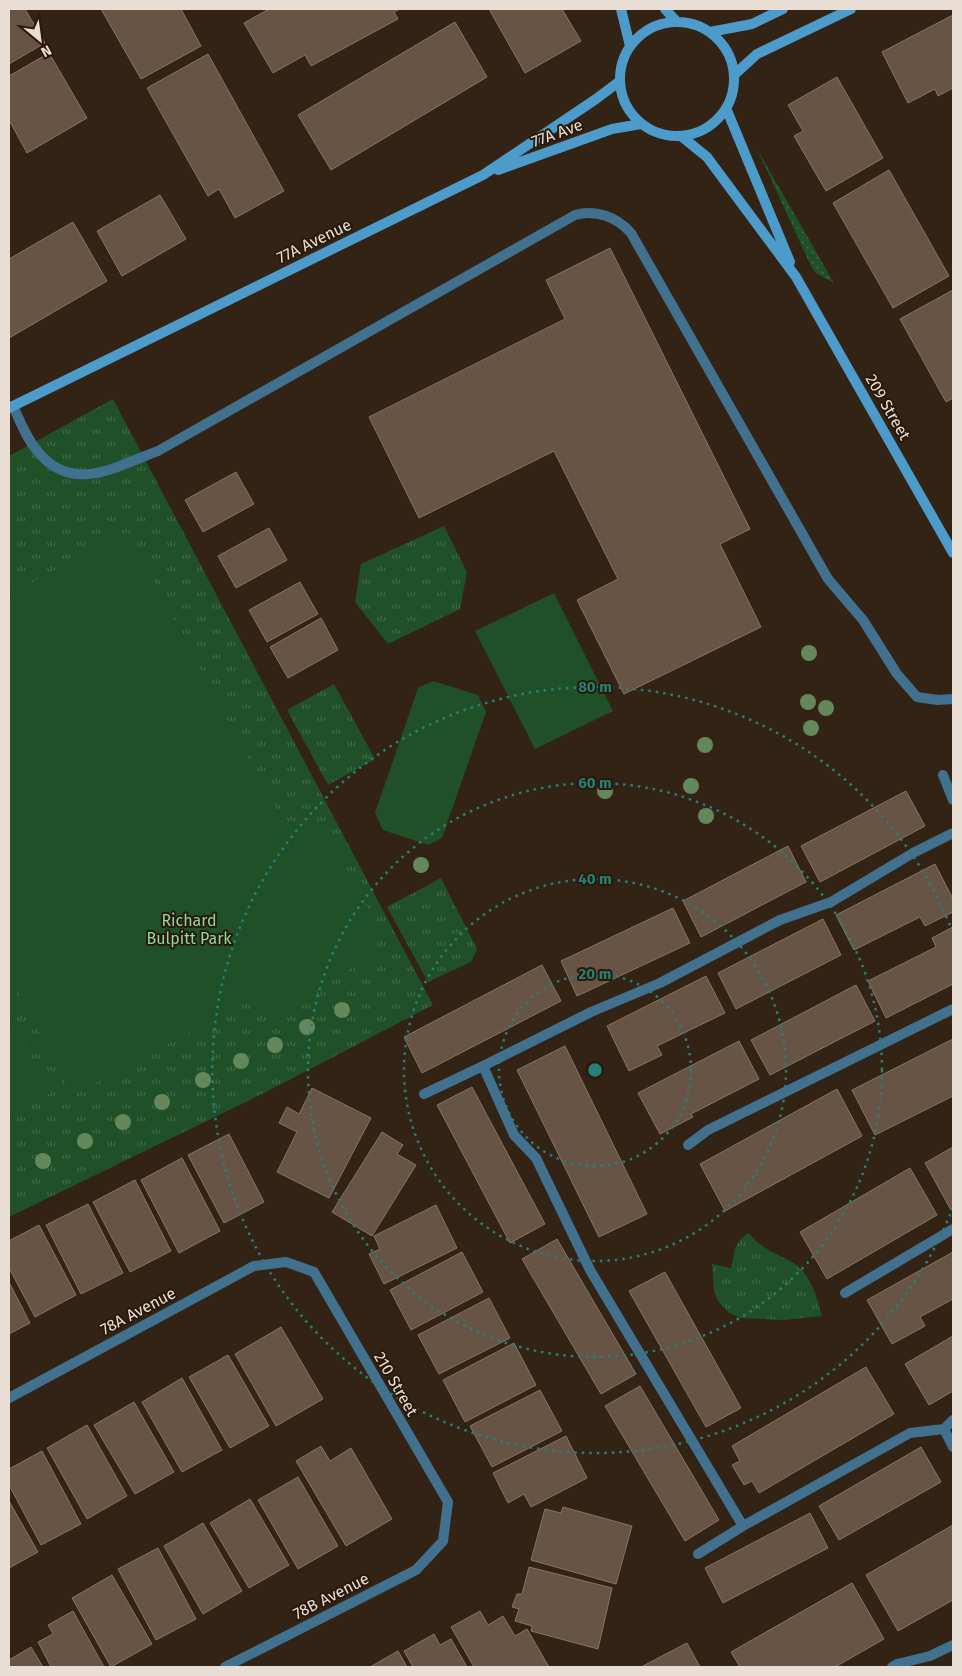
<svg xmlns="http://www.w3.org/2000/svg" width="962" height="1676" font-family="'Fira Sans',sans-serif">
	<defs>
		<pattern id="grass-dots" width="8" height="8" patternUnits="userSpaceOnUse" patternTransform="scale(1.25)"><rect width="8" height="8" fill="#205027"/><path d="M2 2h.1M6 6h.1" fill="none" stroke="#406945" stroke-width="1.8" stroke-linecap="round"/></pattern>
		<pattern id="park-tufts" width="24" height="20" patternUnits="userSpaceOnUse" patternTransform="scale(1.25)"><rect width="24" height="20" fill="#205027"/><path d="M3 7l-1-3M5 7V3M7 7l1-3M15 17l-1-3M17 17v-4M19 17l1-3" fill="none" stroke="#406945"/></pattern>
	</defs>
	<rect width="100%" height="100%" fill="#332314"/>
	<path fill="url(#grass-dots)" d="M757,149L834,283L816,273L811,266Z"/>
	<path fill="url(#park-tufts)" d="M113,399L433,1005L264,1093L9,1217V456Z
		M444,526L467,572L460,609L388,644L355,602L361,564Z
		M334,684L375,759L328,785L287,710Z
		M441,878L477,949L471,962L428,982L387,907Z
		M749,1233C760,1249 779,1254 795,1264C811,1275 817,1298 822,1316L784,1320L741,1318L729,1313L718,1301L714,1291L712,1264L731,1268C735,1252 733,1243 749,1233Z"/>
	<path fill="#205027" d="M127,532L289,834L321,821L379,929L372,957L268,1014L255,997L73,1095L9,975V595Z
		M554,593L613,711L535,749L475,631Z
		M433,681L478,695L486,712L442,838L428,845L383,830L375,813L418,688Z
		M9,1014L51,1093L9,1116Z"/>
	<path fill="#675444" stroke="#897463" d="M9,9H25L45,43L9,64Z
		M101,9H181L201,46L141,79Z
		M269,9H400L394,12L398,19L311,66L305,55L273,73L244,23Z
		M489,9H562L581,41L525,73Z
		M953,15V88L938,96L935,89L908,103L882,52Z
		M455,22L487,77L331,170L298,115Z
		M49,53L87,118L27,153L9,120V76Z
		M208,54L284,191L235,218L219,189L208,196L147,88Z
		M837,77L883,158L826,191L794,136L803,131L788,105Z
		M889,170L949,276L893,308L833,203Z
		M160,195L186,239L122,276L97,231Z
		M73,222L107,281L9,338V259Z
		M610,248L750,529L720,544L761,627L624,694L577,600L618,579L554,451L419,518L369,417L565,319L546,280Z
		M953,290V398L946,402L900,319Z
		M236,472L254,504L203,532L185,500Z
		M269,528L287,560L236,588L218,556Z
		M300,582L318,614L267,642L249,610Z
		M321,618L338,650L288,678L270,647Z
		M906,791L925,826L820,882L801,846Z
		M788,846L806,882L701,937L683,901Z
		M935,864L953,899V912L925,926L920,917L854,950L836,915Z
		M673,908L690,943L577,996L561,961Z
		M823,919L841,955L736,1009L718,973Z
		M953,927V984L886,1018L868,981L936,947L932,938Z
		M542,965L561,1001L422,1073L404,1037Z
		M706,976L725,1013L657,1046L662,1055L629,1071L607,1026Z
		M856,985L875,1021L770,1075L751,1040Z
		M953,1039V1096L875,1135L852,1090Z
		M739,1041L759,1079L691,1114L693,1117L660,1134L638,1093Z
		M565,1046L647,1214L599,1237L517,1070Z
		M472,1087L545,1224L510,1243L437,1105Z
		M312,1088L371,1118L329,1198L277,1172L297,1132L279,1123L287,1107L299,1114Z
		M837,1089L862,1136L725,1211L700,1164Z
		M382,1132L403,1145L397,1154L416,1165L372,1236L332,1212Z
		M229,1134L264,1202L224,1223L188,1155Z
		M953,1147V1209L951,1210L925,1163Z
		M182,1158L220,1231L179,1253L141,1180Z
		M910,1168L937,1215L827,1279L800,1232Z
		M135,1180L171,1251L130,1272L93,1202Z
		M88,1204L123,1273L81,1294L46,1225Z
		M436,1205L457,1248L384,1284L369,1254L380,1249L374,1236Z
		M39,1225L76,1295L35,1317L9,1268V1241Z
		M557,1239L636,1374L601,1394L522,1259Z
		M462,1252L483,1292L411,1330L390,1290Z
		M953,1252V1299L920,1317L925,1326L892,1344L867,1300Z
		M665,1272L741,1408L706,1427L629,1291Z
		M9,1282L30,1323L9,1334Z
		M489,1298L510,1338L439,1374L418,1335Z
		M281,1327L323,1399L276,1426L235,1354Z
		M953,1336V1391L929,1405L905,1364Z
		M514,1343L536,1385L465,1422L443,1380Z
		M228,1355L269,1426L230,1448L189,1377Z
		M866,1367L894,1414L759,1493L752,1481L744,1485L732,1465L740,1461L732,1446Z
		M182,1378L222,1450L182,1472L142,1402Z
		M640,1386L719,1520L685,1541L605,1406Z
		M540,1390L562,1431L492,1467L470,1426Z
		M134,1402L174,1472L135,1494L94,1425Z
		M87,1425L127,1496L87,1519L47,1448Z
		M566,1436L587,1478L531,1507L524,1494L508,1503L493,1473Z
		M321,1446L330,1461L351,1448L392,1519L346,1546L296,1461Z
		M921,1447L941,1482L839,1540L819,1506Z
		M42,1451L81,1524L41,1545L9,1485V1469Z
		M298,1477L338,1546L298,1569L258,1500Z
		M250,1499L289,1565L249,1588L210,1523Z
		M9,1501L38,1552L9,1568Z
		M563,1507L632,1526L616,1584L531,1560L545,1509L561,1513Z
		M810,1513L828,1548L723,1603L705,1568Z
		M203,1523L242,1591L203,1614L164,1546Z
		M953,1525V1600L898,1631L866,1575Z
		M158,1548L196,1619L156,1640L118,1569Z
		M529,1567L612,1588L598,1649L531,1631L532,1626L515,1621L519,1609L512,1607L517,1594H522Z
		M112,1575L152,1644L111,1667L72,1598Z
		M852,1583L884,1639L835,1667H740L731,1652Z
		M73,1611L104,1667H51L38,1642L53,1634L48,1625Z
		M480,1611L488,1625L503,1616L515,1636L527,1629L549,1667H474L451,1627Z
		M434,1634L440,1645L451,1639L467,1667H413L404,1651Z
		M687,1643L700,1667H641Z
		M31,1647L43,1667H9V1660Z
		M398,1651L407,1667H370Z"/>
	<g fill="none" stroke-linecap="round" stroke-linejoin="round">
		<path stroke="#42718f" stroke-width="10" d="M13,406C20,421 27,440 39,453C74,494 117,466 158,451L575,215C596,209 617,217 631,233L828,579L863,620L897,674L917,697L938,700L953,699
			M943,775L953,800
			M424,1094L483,1066
			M688,1145L708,1130L953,1009
			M845,1293L953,1229
			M944,1429L953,1420
			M743,1526L590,1270L536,1158L514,1135L483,1066L591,1012L660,983L780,920L831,902L913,853L953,833
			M698,1554L743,1526L910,1433L944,1429L953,1447
			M892,1667L897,1664L930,1656L953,1645"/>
		<path stroke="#42718f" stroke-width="10" d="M9,1398L254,1266L286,1262L314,1272L448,1502L443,1541L416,1570L225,1667"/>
		<path stroke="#4c9bca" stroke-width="10" d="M621,9L630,46
			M665,9L677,22
			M620 79a57 57 0 1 1 114 0a57 57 0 1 1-114 0Z
			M710,32L752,24L783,9
			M734,75L757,54L851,9
			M726,108L790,262
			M681,136L707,157L796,277L953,553
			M498,170L612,129L641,124
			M9,408L483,175L596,99L620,81"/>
	</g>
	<g fill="#64885c">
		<circle cx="809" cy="653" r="8"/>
		<circle cx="808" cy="702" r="8"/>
		<circle cx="826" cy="708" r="8"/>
		<circle cx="811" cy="728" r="8"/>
		<circle cx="705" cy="745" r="8"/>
		<circle cx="691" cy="786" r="8"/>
		<circle cx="605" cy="791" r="8"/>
		<circle cx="706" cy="816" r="8"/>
		<circle cx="421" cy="865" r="8"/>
		<circle cx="342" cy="1010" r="8"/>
		<circle cx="307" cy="1027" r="8"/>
		<circle cx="275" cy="1045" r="8"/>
		<circle cx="241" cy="1061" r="8"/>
		<circle cx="203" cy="1080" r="8"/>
		<circle cx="162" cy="1102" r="8"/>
		<circle cx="123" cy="1122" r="8"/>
		<circle cx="85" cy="1141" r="8"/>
		<circle cx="43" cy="1161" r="8"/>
	</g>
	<g fill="none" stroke="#258078" stroke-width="2.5" stroke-dasharray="2.5 5">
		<circle cx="595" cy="1070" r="96"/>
		<circle cx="595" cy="1070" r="191"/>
		<circle cx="595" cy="1070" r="287"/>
		<path d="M953 1207A383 383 0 1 1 953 933"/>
	</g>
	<g text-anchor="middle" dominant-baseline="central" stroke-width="4" stroke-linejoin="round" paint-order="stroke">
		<g font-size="16" fill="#e9ded4" stroke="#29190b">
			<text transform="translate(557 133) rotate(-20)">77A Ave</text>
			<text transform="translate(314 241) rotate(-26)">77A Avenue</text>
			<text transform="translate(888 407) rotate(60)">209 Street</text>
			<text transform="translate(138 1311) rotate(-28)">78A Avenue</text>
			<text transform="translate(396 1384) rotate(60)">210 Street</text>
			<text transform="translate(331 1596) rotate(-27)">78B Avenue</text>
		</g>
		<g font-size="16" fill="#8ddb96" stroke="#29190b">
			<text x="189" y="920">Richard<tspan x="189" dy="18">Bulpitt Park</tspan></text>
		</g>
	</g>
	<circle cx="595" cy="1070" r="8" fill="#258078" stroke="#29190b" stroke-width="2.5"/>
	<g font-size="15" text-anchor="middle" font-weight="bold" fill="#258078" stroke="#29190b" stroke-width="4" stroke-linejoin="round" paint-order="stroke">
		<text x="595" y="692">80 m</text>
		<text x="595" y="788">60 m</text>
		<text x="595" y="884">40 m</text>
		<text x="595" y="979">20 m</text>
	</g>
	<rect width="962" height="1676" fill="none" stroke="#e9ded4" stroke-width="20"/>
	<g transform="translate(40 40) rotate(151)" stroke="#29190b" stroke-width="4" paint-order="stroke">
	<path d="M0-4L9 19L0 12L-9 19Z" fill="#e9ded4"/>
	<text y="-8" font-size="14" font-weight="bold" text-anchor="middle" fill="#e9ded4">N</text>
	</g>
</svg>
